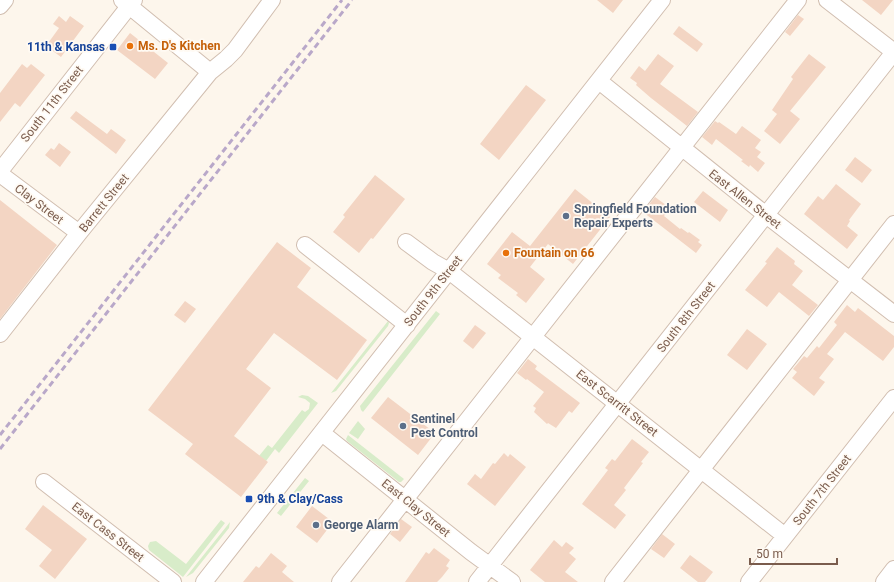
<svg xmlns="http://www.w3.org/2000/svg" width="894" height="582" font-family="Roboto,sans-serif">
	<rect width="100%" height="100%" fill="#fdf6ec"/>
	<path fill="#d8ecc9" d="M436,311L440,314L363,412L361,410L360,406Z
		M388,321L389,323L388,326L336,391L331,393Z
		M302,395L308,396L318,403L279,453L275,449L266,461L259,456L268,445L272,448L302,410L305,412L309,409L310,403L305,399L298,397Z
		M358,421L365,429L358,439L349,433Z
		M348,435L404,479L401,482H399L347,441L346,439Z
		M305,478L309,481L281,516L277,513Z
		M221,520L225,523L183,577L149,550L148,546L150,542L156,541L186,564Z
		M230,522L229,528L193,573L186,577Z"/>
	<path fill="#f3d5c3" d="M597,0H623L613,13Z
		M862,0H893L881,15Z
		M798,15L804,19L790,36L785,32Z
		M59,16L66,22L70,16L84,26L61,57L46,46L59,28L53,24Z
		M679,26L703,44L697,52L673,34Z
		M130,33L168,63L155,79L117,50Z
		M658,54L674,66L660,84L698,112L687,126L651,98L636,85L637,83L630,78L639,66L645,71Z
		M809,54L826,67L790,111L800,119L780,144L764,131L777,114L772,110L793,79L791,77Z
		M22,64L27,68L31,64L45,75L20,107L15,103L0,122V93Z
		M526,85L546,100L499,160L480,144Z
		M76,111L107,134L111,129L126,140L116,154L70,118Z
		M715,121L718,123L719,122L736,134L742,126L761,140L755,148L761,152L757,157L765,163L758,172L750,165L749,167L741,161L743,160L716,139L712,145L702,137Z
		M59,143L71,152L60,167L45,155L51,148L54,150Z
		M855,157L872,170L862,183L845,170Z
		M375,175L405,199L373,239L371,238L359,253L333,232L345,217L343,215Z
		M836,184L861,204L849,220L850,221L847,226L858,235L847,249L804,214L818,196L823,200Z
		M575,189L610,217L573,264L548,244L530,267L545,279L526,303L516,295L518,293L498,278L501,275L487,264L512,232L530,246Z
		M703,191L728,210L720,222L694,202Z
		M655,197L670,208L664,216L680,229L681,228L688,233L689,232L700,240L698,242L702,245L696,253L643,212Z
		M0,200L57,245L0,319Z
		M277,242L311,268L297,287L367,340L337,380L274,333L246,369L271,388L234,436L268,462L241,497L185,454L193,444L148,410Z
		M777,247L795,261L794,264L803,271L792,285L818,305L809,316L779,292L767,307L745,290L767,263L765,262Z
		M185,301L196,309L185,323L174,315Z
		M847,305L855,312L858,308L894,336V347L883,361L845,332L827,354L834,359L819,378L825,382L814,396L792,378L797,372L793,369L804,356L807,358L817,346L819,348L837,325L834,322Z
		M475,325L486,333L473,349L463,341Z
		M747,329L767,344L747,370L727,355Z
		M528,359L537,366L535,369L580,403L572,413L569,411L556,428L548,423L547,424L534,412L536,408L533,406L544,392L527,379L526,380L517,373Z
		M388,397L435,433L418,455L371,418Z
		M632,439L649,452L641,462L643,463L624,488L626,490L614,505L626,515L615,529L582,504L608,470L605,468L612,459L615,461Z
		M504,453L508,457L510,454L526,467L495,506L467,484L475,474L481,479L493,463L495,464Z
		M43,505L87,539L55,579L39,566L52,550L25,529Z
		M312,506L333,522L317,543L296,527Z
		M401,519L412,527L400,542L390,534Z
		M662,534L675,544L664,558L651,549Z
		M554,540L562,547L566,542L574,548L569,553L576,559L565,572L578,582H545L530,570Z
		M434,548L450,560L446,566L449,568L442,577L437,582H405L426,552L429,554Z
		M271,553L287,566L282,572L294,582H243L256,566L259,568Z
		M690,555L713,572L705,582H698L680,568Z"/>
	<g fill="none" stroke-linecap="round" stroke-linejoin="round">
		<defs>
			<path id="minor" d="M122,0L210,72
				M827,0L894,52
				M0,6L5,0
				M599,81L766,215L894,314
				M0,171L134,0
				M0,174L79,233
				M406,242L433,262L449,271L785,536
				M305,245L407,325
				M0,334L79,233L210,72L226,59L235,50L272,0
				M322,433L471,552L512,582
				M44,482L173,582
				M204,582L662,0
				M340,582L798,0
				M477,582L894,52
				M613,582L894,224
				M749,582L894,398
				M884,582L894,569"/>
		</defs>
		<use href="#minor" stroke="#d1beb0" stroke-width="18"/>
		<use href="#minor" stroke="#fff" stroke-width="16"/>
		<path stroke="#b9a8c9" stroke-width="3" stroke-dasharray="6 4" stroke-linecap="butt" d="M0,435L342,0
			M0,449L352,0"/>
	</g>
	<g fill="#e8710a" stroke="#fffaf3" stroke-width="1.5">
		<circle cx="130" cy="46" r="4"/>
		<circle cx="506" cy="253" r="4"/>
	</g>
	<g fill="#1a4fb4" stroke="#fffaf3" stroke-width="1.5">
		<rect x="109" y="43" width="8" height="8" rx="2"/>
		<rect x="245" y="495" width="8" height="8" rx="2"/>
	</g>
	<g fill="#5c6f8a" stroke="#fffaf3" stroke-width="1.5">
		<circle cx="566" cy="216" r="4"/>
		<circle cx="403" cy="426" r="4"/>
		<circle cx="316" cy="525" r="4"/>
	</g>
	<g text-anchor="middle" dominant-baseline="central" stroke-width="3.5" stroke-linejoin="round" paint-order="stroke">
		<g font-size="12" font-weight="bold" fill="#c56008" stroke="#fffaf3" text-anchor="start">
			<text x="138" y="46">Ms. D's Kitchen</text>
			<text x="514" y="253">Fountain on 66</text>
		</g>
		<g font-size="12" font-weight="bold" fill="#164399" stroke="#fffaf3" text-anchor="end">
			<text x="105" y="47">11th &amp; Kansas</text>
			<text x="257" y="499" text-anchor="start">9th &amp; Clay/Cass</text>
		</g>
		<g font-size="12" fill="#7a5c4d" stroke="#fffaf3">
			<text transform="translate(52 104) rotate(-52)">South 11th Street</text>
			<text transform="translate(745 199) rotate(38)">East Allen Street</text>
			<text transform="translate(104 203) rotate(-51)">Barrett Street</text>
			<text transform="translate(39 204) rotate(37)">Clay Street</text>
			<text transform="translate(433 291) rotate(-52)">South 9th Street</text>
			<text transform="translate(686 317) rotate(-52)">South 8th Street</text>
			<text transform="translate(617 403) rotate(38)">East Scarritt Street</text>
			<text transform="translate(822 490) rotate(-52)">South 7th Street</text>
			<text transform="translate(416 508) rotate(39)">East Clay Street</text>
			<text transform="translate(108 532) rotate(38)">East Cass Street</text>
		</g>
		<g font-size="12" font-weight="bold" fill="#4e5e75" stroke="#fffaf3" text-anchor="start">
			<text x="574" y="209">Springfield Foundation<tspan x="574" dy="14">Repair Experts</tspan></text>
			<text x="411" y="419">Sentinel<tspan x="411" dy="14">Pest Control</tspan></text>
			<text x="324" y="525">George Alarm</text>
		</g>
	</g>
	<path d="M750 558v6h87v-6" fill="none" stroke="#7a5c4d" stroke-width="2"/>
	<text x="756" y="558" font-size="12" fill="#7a5c4d" stroke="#fffaf3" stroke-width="3" paint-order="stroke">50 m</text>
</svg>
